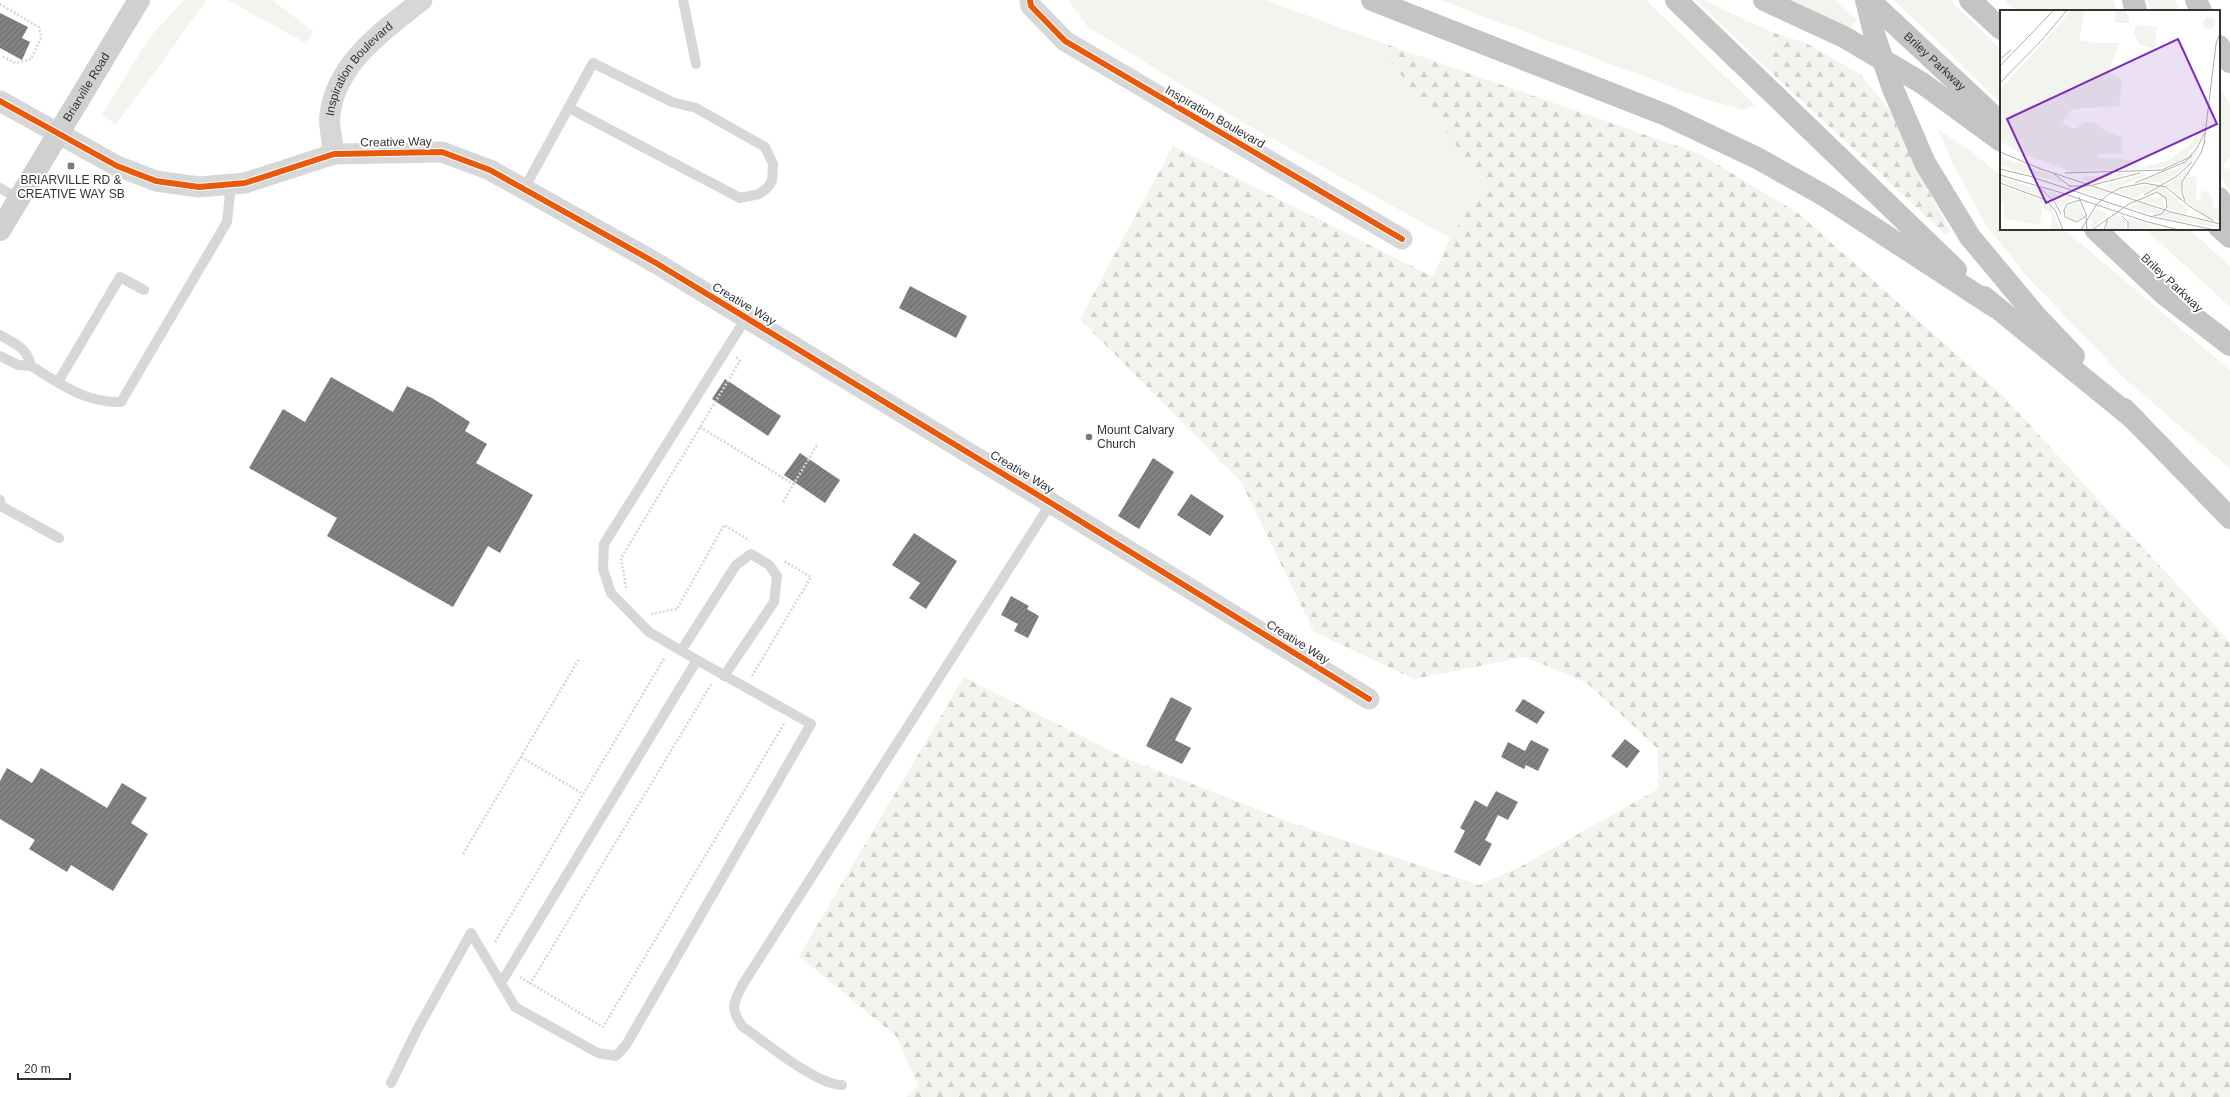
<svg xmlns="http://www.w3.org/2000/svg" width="2230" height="1097" font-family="Arial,sans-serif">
	<defs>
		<pattern id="forest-firs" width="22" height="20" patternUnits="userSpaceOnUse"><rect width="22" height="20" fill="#f1f5ed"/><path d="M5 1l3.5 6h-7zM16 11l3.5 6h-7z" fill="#cfd2cc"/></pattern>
		<pattern id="building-hatch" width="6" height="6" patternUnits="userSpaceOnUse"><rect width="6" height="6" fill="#818181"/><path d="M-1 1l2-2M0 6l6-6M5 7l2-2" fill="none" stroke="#6a6a6a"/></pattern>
	</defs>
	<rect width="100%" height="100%" fill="#fff"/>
	<path fill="#f1f5ed" d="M184,0H207L116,125L102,114L150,37Z
		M228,0H272L313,31L307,44Z
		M1068,0H1265L1374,40L1486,184L1450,238L1242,122L1088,27Z
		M1440,0H1646L1755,105L1744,110L1707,100Z
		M1696,0H1703L1772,32L1774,75Z
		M1790,0H1837L1857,20L1850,27H1844Z
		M1894,0H1950L2001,50V103Z
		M2004,0H2114L2117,11H2016Z
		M2148,0H2175L2179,11H2150Z
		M2219,87L2230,104V157L2223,166L2227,170L2230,167V190L2219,174Z
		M1938,129L1972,152L2001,176V229H2064L2230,370V469L2125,379L2024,273L1984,222L1953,164Z
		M2145,229H2189L2230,266V307Z"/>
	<path fill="url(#forest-firs)" d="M1772,32L1806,43L1861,75L1891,112L1914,164L1951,232L1946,235L1774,75Z
		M1374,40L1700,154L1798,213L2003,396L2230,642V1097H906L918,1085L896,1036L799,956L964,677L1121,756L1292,823L1479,885L1518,868L1658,789V749L1587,683L1525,657L1414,679L1314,632L1241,482L1080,319L1173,146L1433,277L1450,238L1486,184Z"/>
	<path fill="url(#building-hatch)" d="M0,13L28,27L22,38L30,42L22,60L0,48Z
		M910,286L967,316L956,338L899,308Z
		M331,377L393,412L407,386L432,398L470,422L465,431L487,444L476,463L533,495L500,553L488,546L453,607L327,536L337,518L249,468L283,409L305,422Z
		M725,379L781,416L768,436L712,399Z
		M800,453L840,480L825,503L784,475Z
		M1153,458L1174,472L1139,529L1118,516Z
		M1191,494L1224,516L1210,536L1177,515Z
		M914,533L957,561L926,609L909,598L920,583L892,565Z
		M1011,596L1029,606L1027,609L1039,616L1028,638L1014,631L1018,624L1001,615Z
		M1171,697L1192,708L1175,740L1191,748L1182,764L1146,746Z
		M1523,699L1545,712L1537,724L1515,711Z
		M1625,739L1640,751L1627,768L1611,756Z
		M1531,740L1549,749L1538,771L1526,765L1524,769L1501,757L1508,742L1525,751Z
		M7,768L32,783L41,768L107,808L122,783L147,798L131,823L148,834L113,891L71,865L67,872L29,849L35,840L0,819V781Z
		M1496,791L1518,802L1508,820L1498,815L1485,840L1492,844L1480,866L1454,852L1465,831L1460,828L1475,800L1487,807Z"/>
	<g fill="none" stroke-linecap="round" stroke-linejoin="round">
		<path stroke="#d6d6d6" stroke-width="2.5" stroke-dasharray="2 2" stroke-linecap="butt" d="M0,4L39,27L41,38L31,59L16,63L1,56
			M700,427L793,484
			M783,502L817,445
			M626,588L621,558L740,361L736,357
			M651,614L677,609L724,525L749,540
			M752,676L811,577L784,561
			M521,757L583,794
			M463,854L579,659
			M495,942L665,657
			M520,977L603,1027L784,724
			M530,984L712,683"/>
		<path stroke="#d7d7d7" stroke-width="10" d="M683,0L696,64
			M0,188L19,199
			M524,189L593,63L672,102L696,108L765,147L773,164L772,181L767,188L759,194L740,198L569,108
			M0,335C15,344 27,347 31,366L18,365L0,356
			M31,366C61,384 85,403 121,402L227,222L231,184
			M58,382L120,277L144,290
			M0,500L1,506L59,538
			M681,651L736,565L751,554L769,565L777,576L774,602L724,676
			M501,983L515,1007L598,1053L616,1056L626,1045L811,724L697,660
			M391,1083L417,1030L471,933L501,983L697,660L649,632L611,593L603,569L604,544L746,318
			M842,1085C816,1085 765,1042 742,1026C729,1007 734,1002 743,984L1051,503"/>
		<g stroke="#d7d7d7" stroke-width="21">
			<path d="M1030,0L1031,6L1065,41L1402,239"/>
			<path d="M0,101L117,166L156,181L199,187L245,183L334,154L442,152L490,170L656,263L1051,503L1369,699"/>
			<path id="s1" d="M334,154C333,142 328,126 330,114C337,62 383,31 422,0"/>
		</g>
		<path stroke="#d0d0d0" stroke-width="22" id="s2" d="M0,230L139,0"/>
		<g stroke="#c4c4c4" stroke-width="22">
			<path d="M1372,0L1666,115L1757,158L1825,196L1995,307"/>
			<path d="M1676,0L1956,270"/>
			<path d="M1764,0L1844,37L1922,83L2001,141"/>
			<path id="s3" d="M1869,0L2001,123"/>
			<path d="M1970,0L2001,29"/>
			<path d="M2133,0L2136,11"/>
			<path d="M2196,0L2201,11"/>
			<path d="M2219,46L2230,62"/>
			<path d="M2219,198L2230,215"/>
			<path d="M2219,227L2230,237"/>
			<path d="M2095,229L2165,295L2230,345"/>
			<path d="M1970,237L2036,316L2074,356"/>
			<path d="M1984,297L2135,420"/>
			<path d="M2124,409L2230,518"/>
		</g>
		<path stroke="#c4c4c4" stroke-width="22" d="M1866,0L1875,37L1893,89L1925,163L1970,237"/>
		<defs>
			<path id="cycleway" d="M1030,0L1031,6L1065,41L1402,239
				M0,101L117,166L156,181L199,187L245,183L334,154L442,152L490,170L656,263L1051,503L1369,699"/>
		</defs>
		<use href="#cycleway" stroke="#fff" stroke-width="8"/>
		<use href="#cycleway" stroke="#e8590c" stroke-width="6"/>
	</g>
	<g fill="#7a7a7a" stroke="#fff" stroke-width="1.5">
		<rect x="67" y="162" width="8" height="8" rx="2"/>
		<circle cx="1089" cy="437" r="4"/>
	</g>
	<g text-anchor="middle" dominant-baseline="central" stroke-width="4" stroke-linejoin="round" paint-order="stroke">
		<g font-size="12" fill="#333" stroke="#fff">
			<text stroke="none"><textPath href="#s3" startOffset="90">Briley Parkway</textPath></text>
			<text stroke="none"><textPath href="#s1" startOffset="95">Inspiration Boulevard</textPath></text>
			<text stroke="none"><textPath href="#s2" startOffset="167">Briarville Road</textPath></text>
			<text transform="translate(1215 117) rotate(30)">Inspiration Boulevard</text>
			<text transform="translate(396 142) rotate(-1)">Creative Way</text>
			<text transform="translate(2172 283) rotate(43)">Briley Parkway</text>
			<text transform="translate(744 304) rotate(31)">Creative Way</text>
			<text transform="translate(1022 472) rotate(31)">Creative Way</text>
			<text transform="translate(1298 642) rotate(32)">Creative Way</text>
		</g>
		<g font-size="12" fill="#333" stroke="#fff">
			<text x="71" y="180">BRIARVILLE RD &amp;<tspan x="71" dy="14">CREATIVE WAY SB</tspan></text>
			<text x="1097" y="430" text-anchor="start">Mount Calvary<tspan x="1097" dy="14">Church</tspan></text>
		</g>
	</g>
	<g transform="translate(2000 10)">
		<rect width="220" height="220" fill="#fff"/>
		<path d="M115,0H123L128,4L130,13H115ZM136,14L157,17L155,39L139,34L134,23ZM204,108V116L199,131L185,147L174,154L158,158L110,160L97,153V147L133,150L141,158L169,150L190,135L197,124L192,121L201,122ZM201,136L191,152L174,165L161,173L141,171L177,158ZM0,147L52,165L64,173L0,156ZM188,159L179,185L165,175L179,166ZM129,163L95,174L79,168L83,167ZM147,163V165L112,180L103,176ZM0,167L41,180L47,189L0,171ZM158,175L135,188L118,182L134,176ZM161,176L189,200L186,204L167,199L168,192L155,180ZM94,177L109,182L101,188L75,178ZM47,181L73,189L60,197ZM163,187L165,198L140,189ZM137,191L163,201L154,204L130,198ZM78,192L84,206L77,210L67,207L65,197ZM44,193L51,197L61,220H50L52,204L43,198ZM97,198L108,204L90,220L91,213L100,205L88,213ZM165,201L219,216L218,218L158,206ZM115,204L125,210V220H106V213ZM128,208L163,218L128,220Z" fill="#f1f5ed"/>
		<path d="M72,0H85L79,30L95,33H120L108,63L122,69L119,96L72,99L62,112L71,118H77L84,112H94L105,121L123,128L122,144H98L97,153L110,160L72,162L16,141L0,131V80ZM197,166L196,189L200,190L201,181L208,182L213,189V197H220V211L203,205L186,190L183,177L186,167ZM0,176L43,190L40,215L4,209V192H0Z" fill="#f1f5ed"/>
		<path d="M203 13a6 6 0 1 1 12 0a6 6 0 1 1-12 0Z" fill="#f1f5ed"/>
		<path fill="none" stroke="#adadad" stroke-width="1" d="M0,49L11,40M0,56L54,0M0,73L42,30L67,0M204,133L216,34L220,23M0,142L41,159M38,158L171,202L220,214M0,159L29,166L149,206L215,220M65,163L162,160L192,146M54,164L71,177M0,165L62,183L144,211L179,220M0,173L46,190L56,202L63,220M135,173L185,152L197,138L205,122M68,176H89L140,163M39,177L54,191L61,204M144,185L177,166L192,152M79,187L86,204L87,220M80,190L67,194L64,200L65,207L77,212L87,205M185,191L182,183V172L201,143L205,131M122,206L128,212V220M81,220L97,194L109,184L120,178L144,173L166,177L189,196L214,211M92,220L129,194L157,182L166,188L167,197L161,204L153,206M104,220L108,208"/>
		<path fill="#7b2cbf" fill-opacity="0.15" stroke="#7b2cbf" stroke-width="2" d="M178,29L217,114L46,193L7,109Z"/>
		<rect width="220" height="220" fill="none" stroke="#333" stroke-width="2"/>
	</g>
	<path d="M18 1073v6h52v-6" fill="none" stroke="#333333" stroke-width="2"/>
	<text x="24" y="1073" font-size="12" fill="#333333" stroke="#ffffff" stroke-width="3" paint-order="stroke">20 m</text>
</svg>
